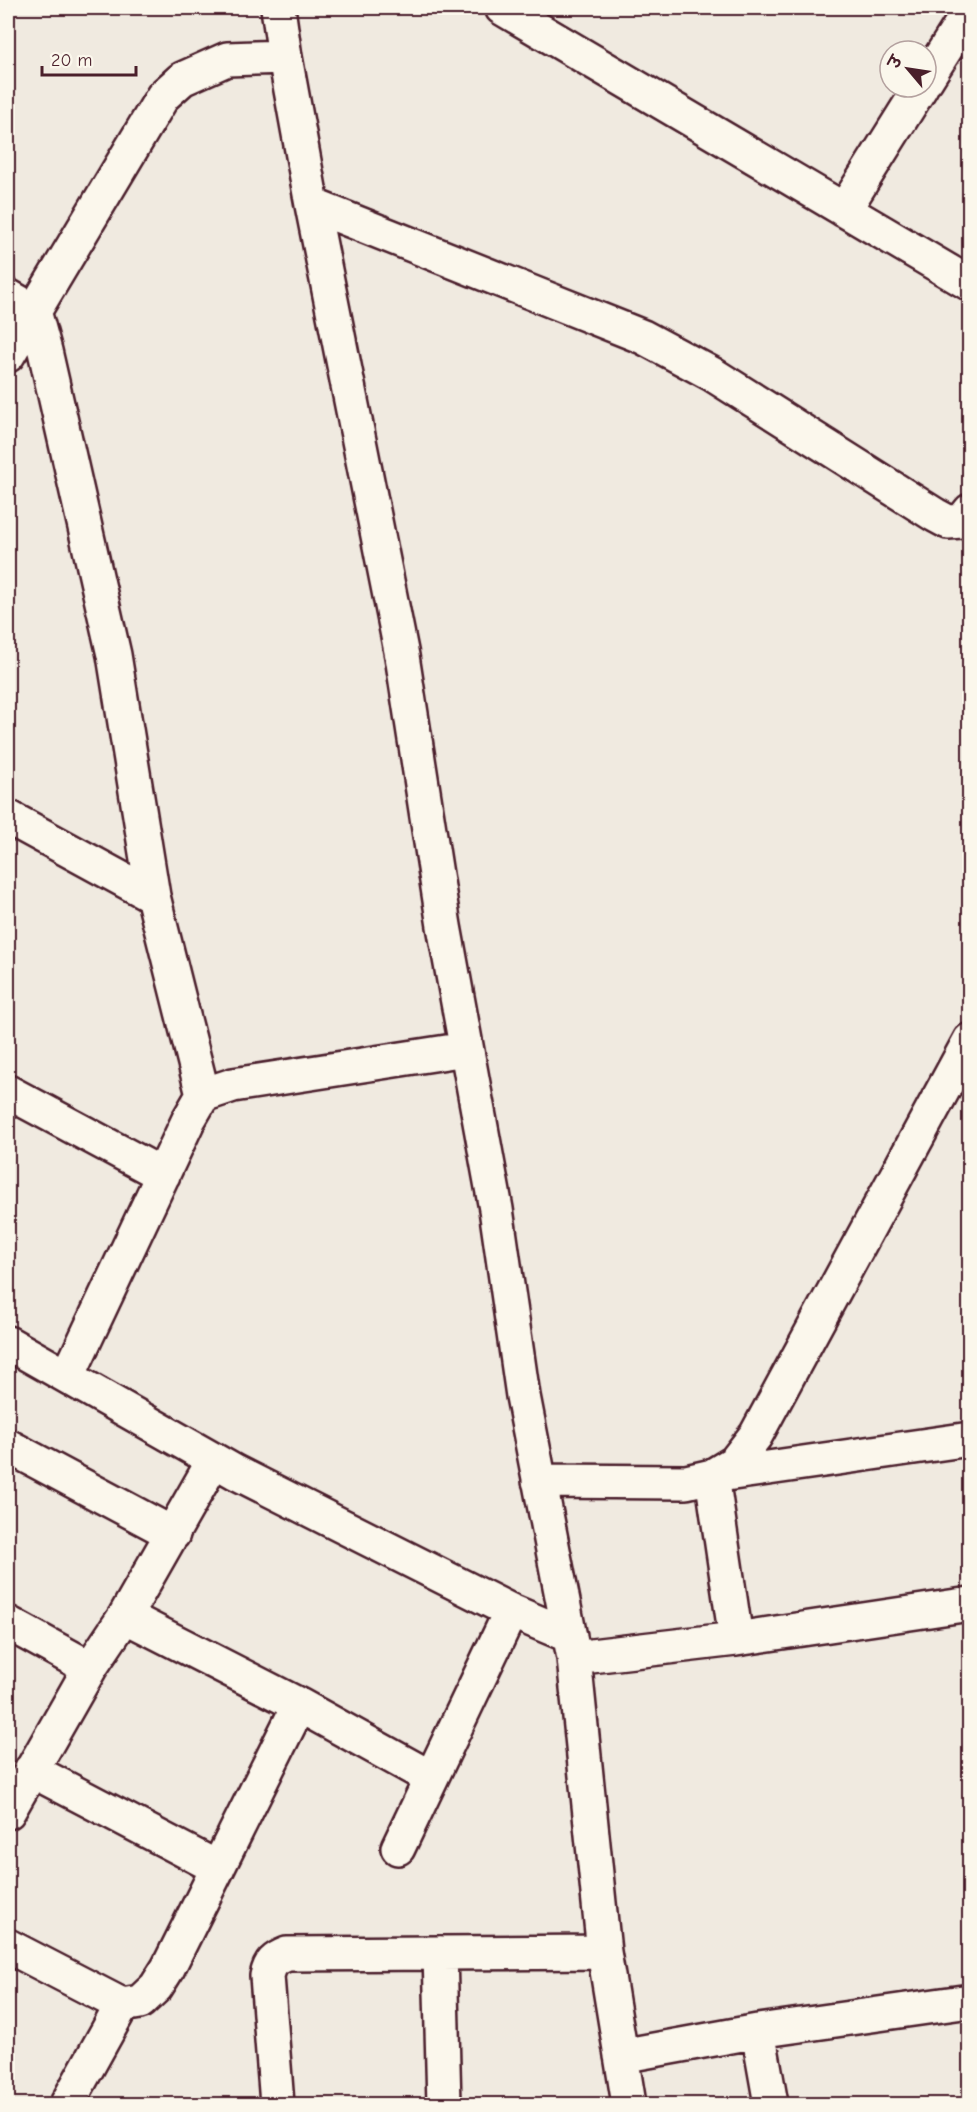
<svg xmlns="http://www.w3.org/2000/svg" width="977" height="2112" font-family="'Comic Neue','Playpen Sans Deva',sans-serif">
	<rect width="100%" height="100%" fill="#f0eae0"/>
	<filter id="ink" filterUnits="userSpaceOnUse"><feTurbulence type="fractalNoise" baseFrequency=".0167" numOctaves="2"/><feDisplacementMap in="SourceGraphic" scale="12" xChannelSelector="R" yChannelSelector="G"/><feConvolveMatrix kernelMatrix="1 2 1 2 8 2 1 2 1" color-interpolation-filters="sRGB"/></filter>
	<g filter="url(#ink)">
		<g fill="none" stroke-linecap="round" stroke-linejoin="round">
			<defs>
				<path id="street" d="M278,8L285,57L312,205L402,656L444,926L496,1209L523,1396L574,1658L604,1952L629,2104
					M502,8L970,284
					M926,80L970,10
					M312,205L643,337L712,374L935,515L948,522L962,521L970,511
					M844,210L921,87
					M8,296L34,311L45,351L114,655L153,896L203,1095
					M8,355L163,96L182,79L227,59L285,57
					M8,817L153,896
					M8,1092L163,1175
					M8,1343L235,1472L511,1611L570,1636
					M68,1376L189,1119L203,1095L233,1085L466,1049
					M8,1446L173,1534
					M539,1481L686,1482L712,1476L735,1462L756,1435L970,1040
					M125,1616L299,1705L431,1778
					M8,1623L90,1668
					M736,1639L712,1476L970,1439
					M574,1658L736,1639L970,1604
					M31,1770L218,1868
					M8,1812L90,1668L125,1616L214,1460
					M398,1848L511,1611
					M8,1946L122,2005L140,2002L156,1987L168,1968L299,1705
					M440,1953L444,2104
					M758,2031L771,2104
					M621,2056L758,2031L970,2001
					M67,2104L122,2005
					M277,2104L267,1976C270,1963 274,1959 287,1954L604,1952"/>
			</defs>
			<use href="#street" stroke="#4a1f2b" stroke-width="38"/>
			<use href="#street" stroke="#fbf7ec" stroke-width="33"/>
		</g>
	</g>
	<rect width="977" height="2112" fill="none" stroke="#fbf7ec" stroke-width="30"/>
	<rect x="15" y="15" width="947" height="2082" fill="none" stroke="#4a1f2b" stroke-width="2" filter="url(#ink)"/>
	<g transform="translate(908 69) rotate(299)"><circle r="28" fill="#fbf7ec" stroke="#b4a19f" stroke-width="1.5"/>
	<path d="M0-4.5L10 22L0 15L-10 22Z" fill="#4a1f2b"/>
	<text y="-9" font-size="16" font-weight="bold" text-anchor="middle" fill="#4a1f2b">उ</text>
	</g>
	<path d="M42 66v9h94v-9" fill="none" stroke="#4a1f2b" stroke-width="3"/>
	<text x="51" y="66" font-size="18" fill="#4a1f2b" stroke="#fbf7ec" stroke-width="4.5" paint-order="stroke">20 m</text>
</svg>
